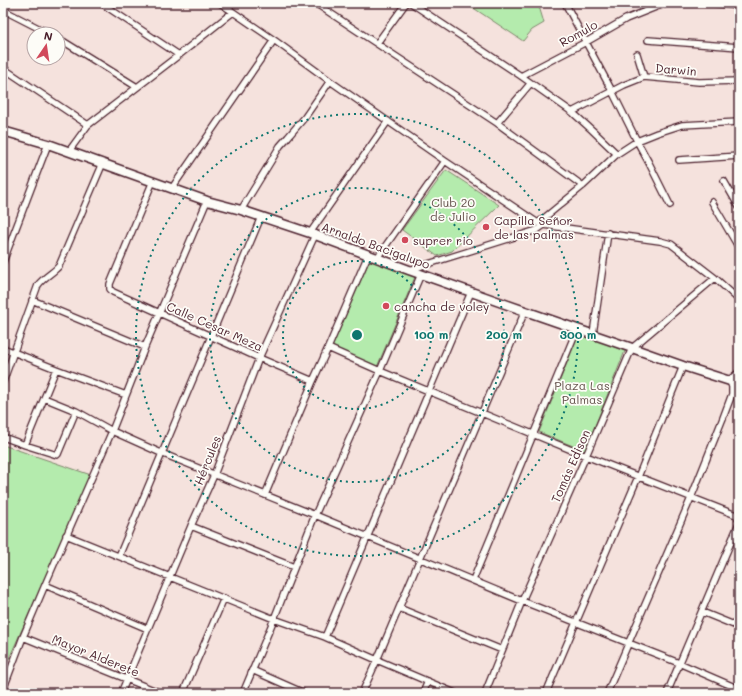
<svg xmlns="http://www.w3.org/2000/svg" width="742" height="696" font-family="Mali,sans-serif">
	<rect width="100%" height="100%" fill="#f5e2dd"/>
	<filter id="ink" filterUnits="userSpaceOnUse"><feTurbulence type="fractalNoise" baseFrequency=".025" numOctaves="2"/><feDisplacementMap in="SourceGraphic" scale="8" xChannelSelector="R" yChannelSelector="G"/><feConvolveMatrix kernelMatrix="1 2 1 2 8 2 1 2 1" color-interpolation-filters="sRGB"/></filter>
	<g filter="url(#ink)">
		<path fill="#b4ebad" stroke="#7f856c" d="M466,3H538L544,23L532,30L523,41Z
			M446,170L499,205L452,251L437,256L402,230Z
			M370,259L415,277L377,367L332,347Z
			M579,333L625,351L585,451L539,432Z
			M3,445L91,475L3,672Z"/>
		<g fill="none" stroke-linecap="round" stroke-linejoin="round">
			<defs>
				<path id="street" d="M5,3C3,7 4,9 7,12L50,34
					M101,3L179,55
					M220,3L274,40L330,81L445,161L538,223L544,225L660,241L671,244L715,278L739,300
					M315,3L497,123L583,186
					M411,3L521,76L572,112L592,130L617,154
					M565,3L612,91L637,141L649,163L670,205
					M714,3L739,6
					M58,38L137,87
					M648,40L739,47
					M377,43L406,3
					M637,54L644,77
					M3,68L88,125
					M521,76L586,42L626,19L656,7L670,3
					M572,112L624,85L644,77L699,82L739,81
					M497,123L530,84
					M69,151L88,125L179,55L233,12
					M679,160L739,156
					M153,181L110,284V289L113,292L259,358L313,381
					M724,181L739,207
					M172,188L274,40
					M712,202L739,248
					M241,210L271,161L280,146L288,137L305,117L330,81
					M538,223L583,186L617,154L637,141L657,133L682,125L739,122
					M310,233L388,121
					M377,258L445,161
					M3,262L48,144
					M409,270L537,230L544,225
					M32,300L145,347
					M593,334L608,233
					M3,348L56,369L126,395
					M328,348L380,371L586,456L736,515L738,518L739,520
					M3,382L38,285C44,277 53,273 59,266L103,163
					M44,398L76,411L112,431L161,453L315,515L522,601L679,663L739,689
					M3,437L25,445L57,455L58,454L76,411
					M25,445L56,369
					M265,495L313,381L328,348L368,255
					M191,526L294,567
					M66,535L274,619L325,637L377,660L455,693
					M119,556L261,217
					M473,580L577,329
					M45,585L148,629
					M399,608L502,650
					M702,612L739,627
					M23,637L161,693
					M325,637L471,292
					M252,670L304,693
					M3,690L23,637L45,585L112,431L145,347L207,201
					M121,693L191,526L214,475L259,358L315,235
					M183,693L224,598
					M243,693L274,619L315,515L380,371L421,274
					M362,693L377,660L525,311
					M423,693L428,681
					M485,693L522,601L586,456L632,348L715,278
					M546,693L638,477L683,366
					M607,693L691,498L723,418L732,394V387L730,381
					M667,693L739,523
					M729,693L732,686"/>
				<path id="secondary" d="M3,131L48,144L207,201L241,210L310,233L409,270L525,311L632,348L683,366L730,381L739,374"/>
			</defs>
			<use href="#street" stroke="#4a1f2b" stroke-width="8"/>
			<use href="#secondary" stroke="#4a1f2b" stroke-width="11"/>
			<use href="#street" stroke="#fdfcf7" stroke-width="5.5"/>
			<use href="#secondary" stroke="#fdfcf7" stroke-width="8"/>
		</g>
	</g>
	<g fill="none" stroke="#0f766e" stroke-width="2" stroke-dasharray="2 4">
		<circle cx="357" cy="335" r="74"/>
		<circle cx="357" cy="335" r="147"/>
		<circle cx="357" cy="335" r="221"/>
	</g>
	<g fill="#d1495b" stroke="#fdfcf7" stroke-width="1.5">
		<circle cx="486" cy="227" r="4"/>
		<circle cx="405" cy="240" r="4"/>
		<circle cx="386" cy="306" r="4"/>
	</g>
	<g text-anchor="middle" dominant-baseline="central" stroke-width="3.5" stroke-linejoin="round" paint-order="stroke">
		<g font-size="12" fill="#4a1f2b" stroke="#fdfcf7">
			<text transform="translate(578 33) rotate(-29)">Romulo</text>
			<text transform="translate(676 69) rotate(5)">Darwin</text>
			<text transform="translate(376 245) rotate(20)">Arnaldo Bacigalupo</text>
			<text transform="translate(215 326) rotate(24)">Calle Cesar Meza</text>
			<text transform="translate(207 460) rotate(-68)">Hércules</text>
			<text transform="translate(570 466) rotate(-66)">Tomás Edison</text>
			<text transform="translate(96 655) rotate(22)">Mayor Alderete</text>
		</g>
		<g font-size="12" fill="#64524c" stroke="#fdfcf7">
			<text x="453" y="202">Club 20<tspan x="453" dy="14">de Julio</tspan></text>
			<text x="582" y="385">Plaza Las<tspan x="582" dy="14">Palmas</tspan></text>
		</g>
		<g font-size="12" fill="#4a1f2b" stroke="#fdfcf7" text-anchor="start">
			<text x="494" y="220">Capilla Señor<tspan x="494" dy="14">de las palmas</tspan></text>
			<text x="413" y="240">suprer rio</text>
			<text x="394" y="306">cancha de voley</text>
		</g>
	</g>
	<circle cx="357" cy="335" r="6" fill="#0f766e" stroke="#fdfcf7" stroke-width="2"/>
	<g font-size="12" text-anchor="middle" font-weight="bold" fill="#0f766e" stroke="#fdfcf7" stroke-width="3.5" stroke-linejoin="round" paint-order="stroke">
		<text x="431" y="339">100 m</text>
		<text x="504" y="339">200 m</text>
		<text x="578" y="339">300 m</text>
	</g>
	<rect width="742" height="696" fill="none" stroke="#fdfcf7" stroke-width="16"/>
	<rect x="8" y="8" width="726" height="680" fill="none" stroke="#4a1f2b" stroke-width="1.5" filter="url(#ink)"/>
	<g transform="translate(46 46) rotate(13)"><circle r="19" fill="#fdfcf7" stroke="#b5a4a5"/>
	<path d="M0-3L7 15L0 10L-7 15Z" fill="#d1495b"/>
	<text y="-6" font-size="11" font-weight="bold" text-anchor="middle" fill="#4a1f2b">N</text>
	</g>
</svg>
